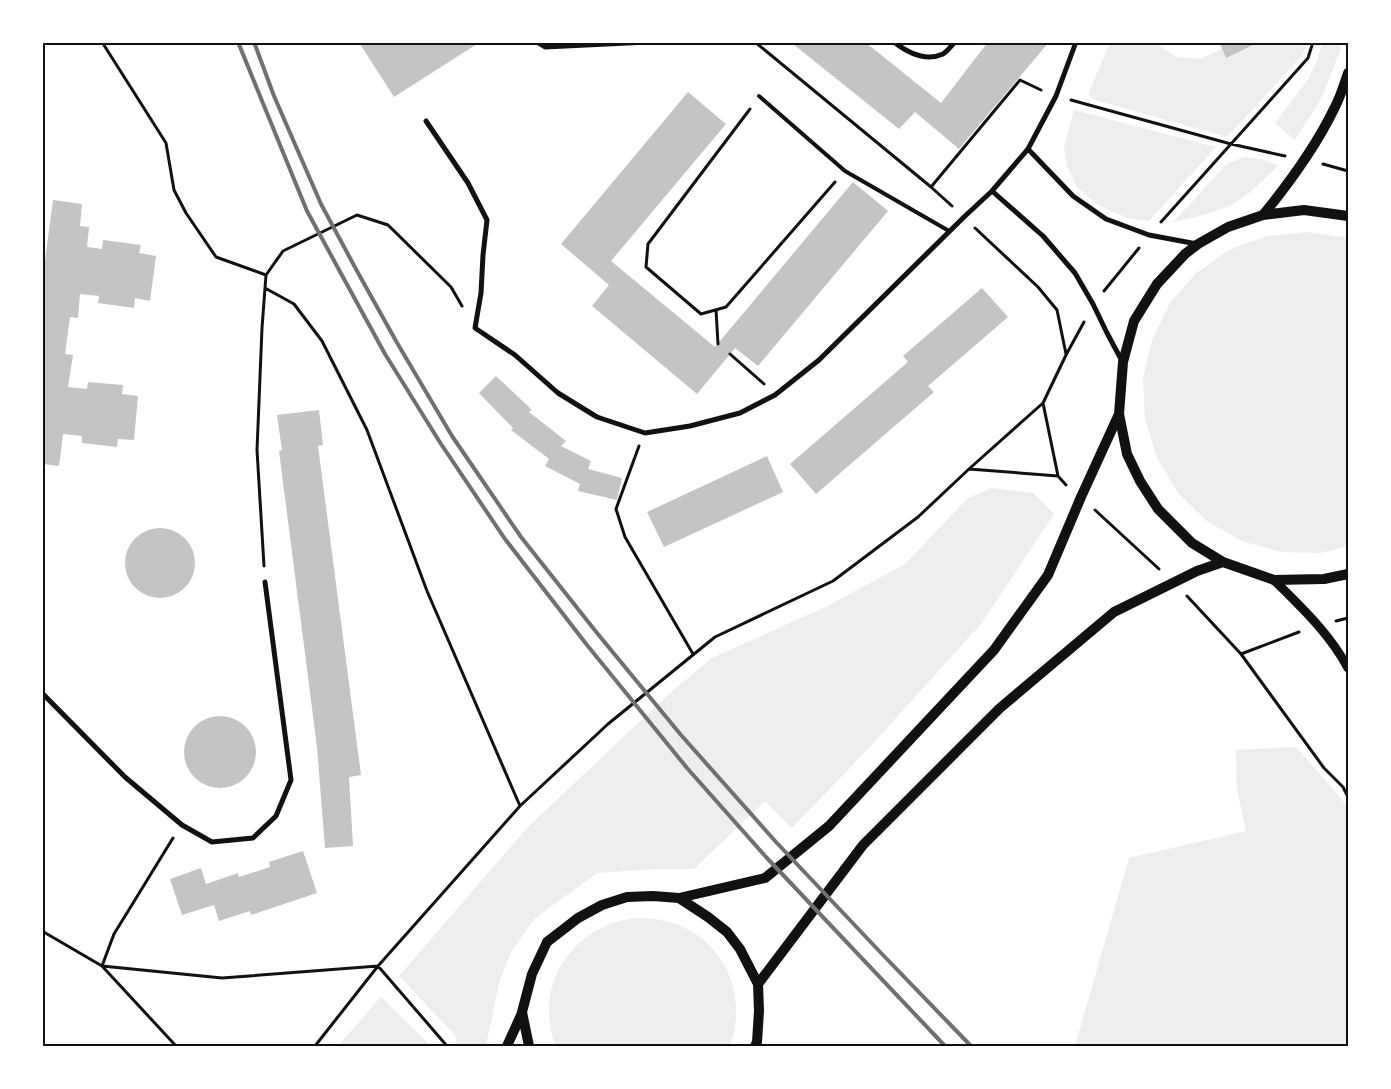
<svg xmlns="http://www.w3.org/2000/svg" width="1391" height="1089" font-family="Poppins,sans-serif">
	<rect width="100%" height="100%" fill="#fff"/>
	<path fill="#eee" d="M1110,43H1156L1176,57L1200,59L1222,49L1226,58L1260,43H1308L1302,56L1227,137L1095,100L1088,94Z
		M1322,43H1341L1339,54L1321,99L1295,140L1275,123L1309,78L1318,58Z
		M1074,110L1216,147L1149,221L1127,218L1098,205L1077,187L1067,166L1064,147Z
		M1245,157L1262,159L1278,166C1264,179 1246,198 1229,206C1211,214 1192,218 1173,222L1227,164Z
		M1307,232L1348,238V546L1321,553L1281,552L1242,541L1207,521L1178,493L1157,458L1145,419L1143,379L1152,340L1170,303L1196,273L1229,250L1267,236Z
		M991,488L1033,493L1054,514L981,624L868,749L792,828L765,801L694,869H656L597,873L534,919L510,954L499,983L486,1046H457L455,1035L399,976L528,827L670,693L712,658L828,606L905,564L967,499Z
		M1296,747L1346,804L1348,811V1046H1075L1129,858L1246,831L1237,790L1236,750Z
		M635,918C648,918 661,919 673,923C726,941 748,997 730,1046H555C552,1035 549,1024 549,1012C547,972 578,933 616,922C622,920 629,919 635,918Z
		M381,997L431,1046H338Z"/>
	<path fill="#c4c4c4" d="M362,42H476L477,44L394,97L360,44Z
		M794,42H865L941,103L988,42H1049L959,149L915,112L899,129L793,44Z
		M1219,42H1260L1226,58Z
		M688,92L726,124L611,261L715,347L853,182L888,211L758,366L735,348L697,394L592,306L609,285L561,244Z
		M53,200L82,204L80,226L89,227L87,247L102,249L103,240L141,245L139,253L156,256L150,301L135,298L134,308L98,303L99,296L80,294L78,318L70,317L65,354L73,355L68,387L87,389L88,382L123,385L122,394L138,396L134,440L118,439L117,447L82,443V436L63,434L59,466L42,464V283Z
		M982,288L1008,317L928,386L934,392L816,494L790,464L908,362L903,356Z
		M496,376L532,410L529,412L566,441L561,446L591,461L588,469L622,478L617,500L578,491L580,484L545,466L549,459L511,430L513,428L479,393Z
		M319,410L323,445L318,446L361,775L349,777L353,846L325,848L317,747L279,451L282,450L277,415Z
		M767,456L783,492L664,547L647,512Z
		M125 563a35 35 0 1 1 70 0a35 35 0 1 1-70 0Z
		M184 752a36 36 0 1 1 72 0a36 36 0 1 1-72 0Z
		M303,851L317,893L251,915L250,911L219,921L214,905L182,915L170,879L201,868L206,884L238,873L239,877L270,867L269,862Z"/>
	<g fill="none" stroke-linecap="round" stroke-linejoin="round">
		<path stroke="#111" stroke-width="3" d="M102,42L166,143L174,190L186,213L216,257L266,275
			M755,42L931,187L952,206
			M1071,100L1231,144L1285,156
			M750,109L648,244L646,267L701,314L726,307L835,182
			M1323,164L1348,171
			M931,187L1020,80L1041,90
			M1161,222L1308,58L1313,42
			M975,228L1038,287L1057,310L1066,354
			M265,288L294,304L322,341L367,430L427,591L520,806
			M1104,291L1139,248
			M716,310L718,344
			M730,354L764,384
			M1043,403L1058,476L1066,485
			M639,446L616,509L625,537L693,654
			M969,469L1058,476
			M1095,510L1159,569
			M264,566L257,450L262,328L266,275L283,251L357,215L388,225L451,287L462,306
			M1187,596L1241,654L1324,768L1343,787L1348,797
			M1336,621L1348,618
			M1241,654L1299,632
			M173,838L114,934L102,966L176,1046
			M42,931L102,966L222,978L378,966L520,806L608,724L715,637L833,581L918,517L969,469L1043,403L1066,355L1084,322
			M315,1046L378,966L447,1046"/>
		<path stroke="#111" stroke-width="4" d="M759,96L845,171L949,231"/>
		<path stroke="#111" stroke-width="5" d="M537,42L545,47L648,42
			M894,42C908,53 925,62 943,54C947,52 951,46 955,42
			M426,121L468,183L487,220L483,255L481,293L475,328L515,355L558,393L597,417L645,433L690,426L740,413L775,395L819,360L964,217L992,191L1028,149L1056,96L1076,42
			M1028,149L1073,196L1106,219L1149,235L1197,244
			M992,191L1043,236L1075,273L1093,304L1107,333L1122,361
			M42,693L125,777L182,825L212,842L253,838L276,816L291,780L265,582"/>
		<path stroke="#111" stroke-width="9" d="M1274,580C1302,608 1329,633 1348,668"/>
		<path stroke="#111" stroke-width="10" d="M1263,215C1290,182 1315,148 1334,109C1340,98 1344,85 1348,73
			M1348,216L1304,210L1263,215L1228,227L1198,244L1185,254L1157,284L1134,321L1123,362L1119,414L1127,454L1140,481L1158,509L1192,543L1223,562L1274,580L1324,579L1348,574
			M679,898L765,878L829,826L994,650L1048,575L1081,497L1119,414
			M758,984L863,845L1000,708L1114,612L1197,571L1223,562
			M507,1046L522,1013
			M529,1046L522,1012L532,974L547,942L578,918L602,905L627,897L653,896L679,898L708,917L727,932L740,949L758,984L759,1011L757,1042L755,1046"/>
		<path stroke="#707070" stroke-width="4" d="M238,42L307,211L344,279L385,354L441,444L505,539L587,645L687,768L766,857L945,1046
			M254,42L274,96L321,204L357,271L396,341L452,436L521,537L597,633L681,735L776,842L882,954L971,1046"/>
	</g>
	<rect width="1391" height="1089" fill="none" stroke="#ffffff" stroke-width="88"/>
	<rect x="44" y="44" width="1303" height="1001" fill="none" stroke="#111" stroke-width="2"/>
</svg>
